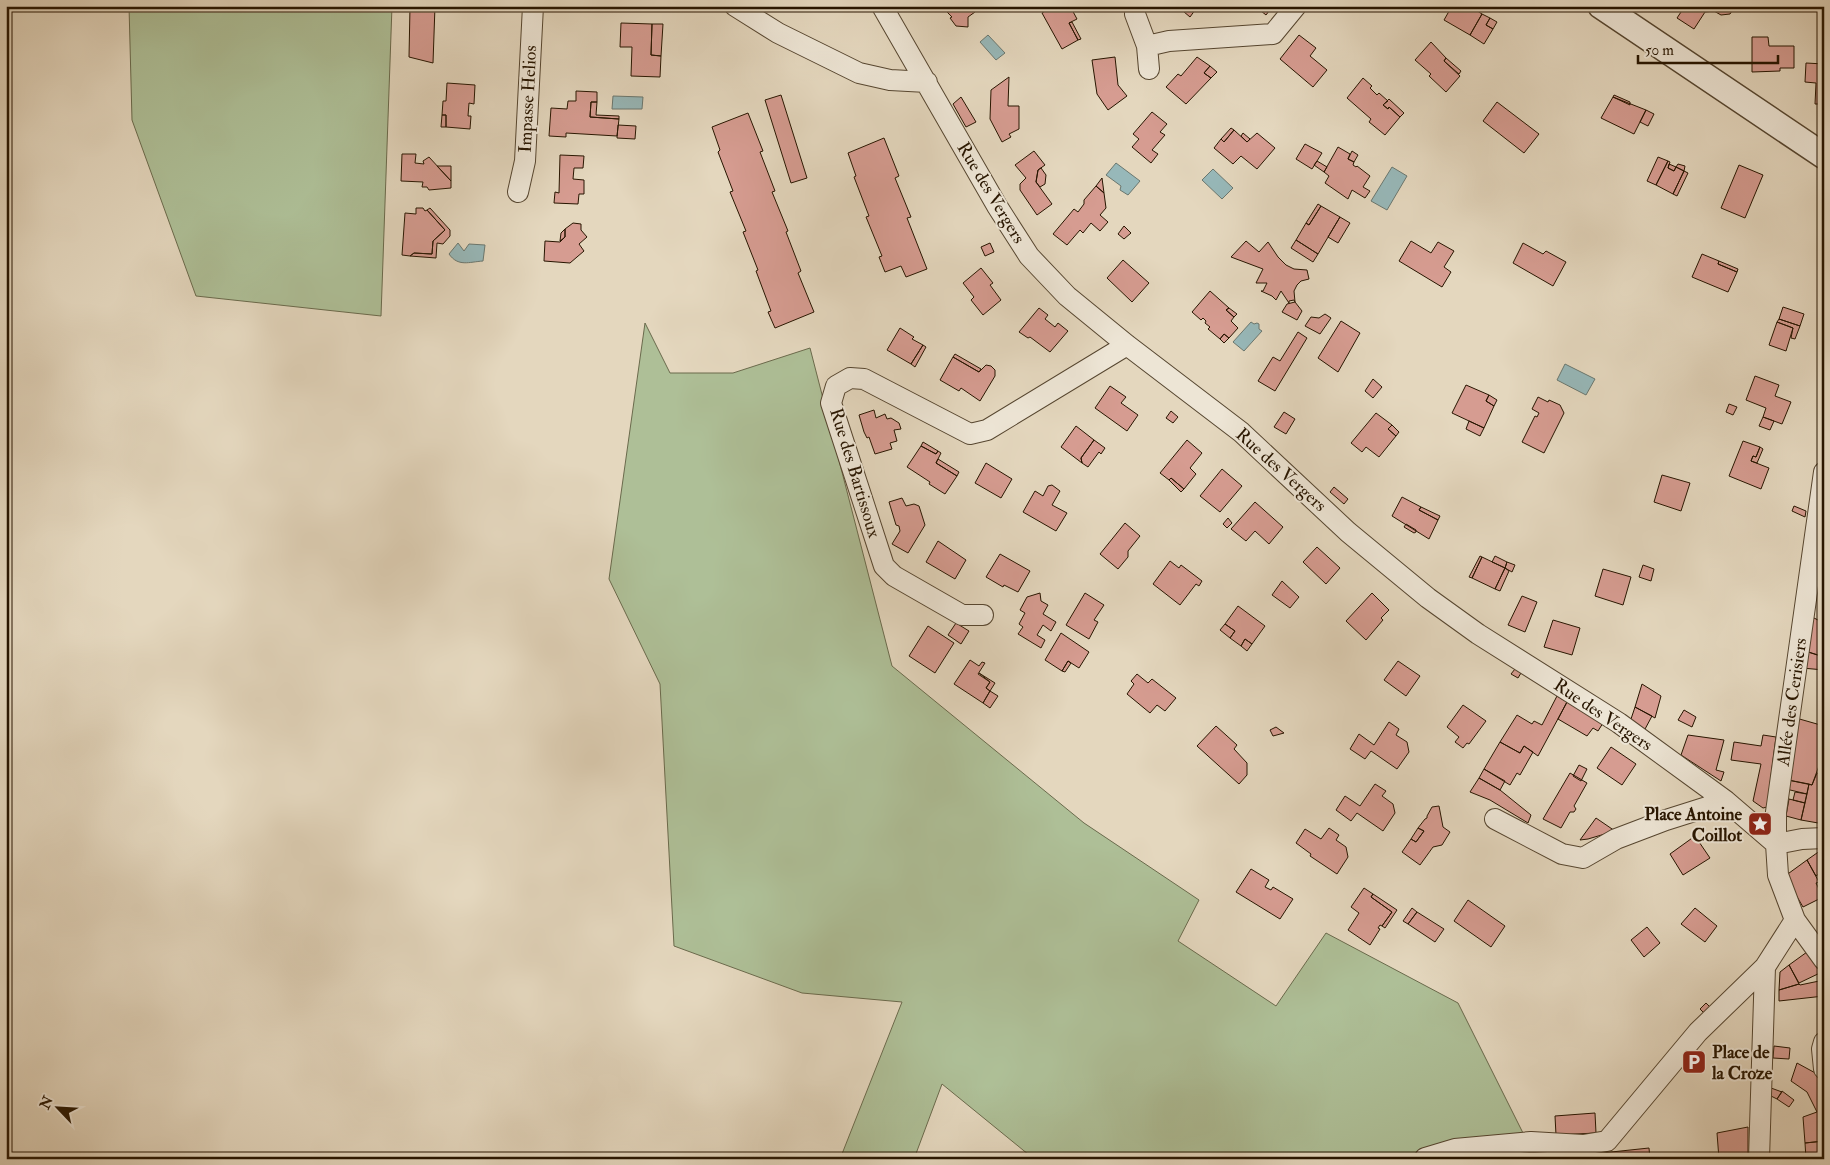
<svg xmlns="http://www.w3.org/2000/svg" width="1830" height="1165" font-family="'IM FELL Double Pica',serif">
	<rect width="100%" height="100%" fill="#e4d7be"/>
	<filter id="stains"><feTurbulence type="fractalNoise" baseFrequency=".004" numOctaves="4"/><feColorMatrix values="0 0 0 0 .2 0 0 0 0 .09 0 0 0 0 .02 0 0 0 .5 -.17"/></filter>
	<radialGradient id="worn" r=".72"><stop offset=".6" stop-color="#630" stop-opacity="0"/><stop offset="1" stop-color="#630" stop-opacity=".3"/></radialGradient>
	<path fill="#aebf97" stroke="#6a6a4c" d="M129,6H392L381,316L196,296L132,120Z
		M645,323L670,373H733L810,348L892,666L1084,823L1199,900L1178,941L1276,1006L1326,933L1458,1003L1536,1159H1034L942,1084L914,1159H840L902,1002L802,993L674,946L660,684L609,579Z"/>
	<path fill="#97b8b9" stroke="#6a776f" d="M988,35L1005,53L996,60L980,42Z
		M613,96L643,97L642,109H612Z
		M1116,163L1140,181L1128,195L1120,190L1121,186L1106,175Z
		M1392,167L1407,176L1387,210L1371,201Z
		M1213,169L1233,188L1222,199L1202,180Z
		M458,243L464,251L469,244L485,245L483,261C469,262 458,267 449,254Z
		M1251,322L1254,324L1257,323L1259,324V329L1262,331L1244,351L1233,342Z
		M1565,364L1595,379L1586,395L1557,380Z"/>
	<path fill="#d69c91" stroke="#271500" d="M435,6L433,63L409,57L410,7Z
		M941,6H970L975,12L968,17V27L956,26L950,18L952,17Z
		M1070,6L1077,19L1069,23L1078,40L1062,49L1042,13L1053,6Z
		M1177,6H1198L1190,17Z
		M1255,6H1272V7L1266,15Z
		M1452,6H1470L1482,14L1470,35L1444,20Z
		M1685,6H1735L1730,14L1721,15L1714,11L1705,12L1694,29L1677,18Z
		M1482,14L1490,18L1486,25L1493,29L1484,44L1470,35Z
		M1490,18L1497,22L1493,29L1486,25Z
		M1072,22L1081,39L1078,40L1069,23Z
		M621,23L652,24L651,55L661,56L660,77L631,76L632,47H620Z
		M652,24H663L661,56L651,55Z
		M1299,35L1316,48L1310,56L1327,70L1313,87L1280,59Z
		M1752,37H1768L1769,46H1794V68H1780V71L1752,72Z
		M1431,42L1446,58L1444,61L1460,76L1446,92L1429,76L1431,74L1415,60Z
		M1115,57L1118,85L1127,96L1108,110L1097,94L1092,60Z
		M1197,57L1210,66L1204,73L1211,78L1186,104L1166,87L1178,74L1181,76Z
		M1446,58L1461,71L1459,74L1444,61Z
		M1806,63L1824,64V104H1815L1816,83L1805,82Z
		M1210,66L1217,72L1211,78L1204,73Z
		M1009,77L1008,106H1019V129L1009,134L1011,137L1002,142L990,119L991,90Z
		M1363,78L1372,86L1370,88L1377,95L1379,93L1388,101L1383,105L1388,109L1389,107L1400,117L1385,135L1369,122L1371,119L1347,98Z
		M447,83L475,85L474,104L469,103L468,116H471L470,129L446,127V115H442L443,101H446Z
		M576,91L597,92V102H591L590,117L619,119L617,136L566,133V137L549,136L551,108L567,109L568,101H576Z
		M781,95L807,178L791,183L765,100Z
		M1614,95L1630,102V105L1613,97Z
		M961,97L976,122L966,127L953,104Z
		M1613,97L1646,110L1634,134L1601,118Z
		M1389,99L1404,113L1400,117L1389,107L1388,109L1383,105Z
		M591,102H597L596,115L619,116V119L590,117Z
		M1497,102L1539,134L1524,153L1483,121Z
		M1646,110L1654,114L1648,126L1640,122Z
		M1152,112L1167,124L1160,132L1165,135L1152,150L1158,154L1151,163L1132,147L1139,139L1133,134Z
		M748,113L763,151L760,152L775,191L772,192L788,231L786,232L801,271L798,273L814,312L775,328L768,312L771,311L756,271L758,270L743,232L746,231L730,192L733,191L718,152L720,150L712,127Z
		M442,115H446V127H441Z
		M618,125L636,126L635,139L617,138Z
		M1231,128L1234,130L1224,142L1221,139Z
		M1234,130L1247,142L1257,133L1275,148L1257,169L1241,156L1233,164L1214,148L1221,139L1224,142Z
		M1243,133L1250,139L1247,142L1241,136Z
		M884,138L899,176L895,178L911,217L907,218L927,269L906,277L901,266L885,272L879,257L882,256L866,217L869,216L854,177L856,176L848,153Z
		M1305,144L1322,153L1312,169L1296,159Z
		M1338,147L1350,154L1348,159L1354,162L1353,165L1356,167L1357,166L1370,176L1363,187L1370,191L1365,198L1352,190L1348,199L1325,183L1329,176L1324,172Z
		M1034,151L1045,165L1038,170L1036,182L1052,204L1037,215L1020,190V184L1026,178L1015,165Z
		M1352,151L1358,155L1354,162L1348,159Z
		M402,154H416L415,163L424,164L423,161L429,157L451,181V188L429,190L427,187H422L423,182L401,181Z
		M560,155L584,156L583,168H574L573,179L584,180V194H579L578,204L554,203L555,192L559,193Z
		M1658,157L1668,161L1656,185L1647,181Z
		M1317,161L1327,167L1324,172L1314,165Z
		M1668,161L1670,162L1668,168L1674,171L1676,167L1684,171L1673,194L1656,185Z
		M1669,164L1676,167L1674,171L1668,168Z
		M1678,164L1685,166L1684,171L1676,167Z
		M1739,165L1763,175L1745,218L1721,208Z
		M437,166H451V181Z
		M1041,168L1046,175L1045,184L1040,187L1036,182L1038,170Z
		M1684,171L1688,173L1677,196L1673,194Z
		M1102,178L1104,193L1096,186Z
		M1096,186L1104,193L1106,208L1100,215L1108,222L1100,231L1091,223L1083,233L1080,230L1067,245L1053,234L1074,209L1078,212L1084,204V200Z
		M1318,204L1321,206L1309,225L1306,223Z
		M1321,206L1340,217L1318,254L1296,240L1306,223L1309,225Z
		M416,208H423L425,211L427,210L445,230L433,241L432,254L414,253L410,256L402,255L405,213L416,214Z
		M430,208L450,230V236L443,244L437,243L436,258L410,256L414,253L432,254L433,241L445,230L427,210Z
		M1340,217L1350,223L1338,243L1328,237Z
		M573,223L581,224V230L587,237L579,244L584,251L570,263L544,261L545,241L560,242L565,237V229Z
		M1124,226L1131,233L1124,239L1118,234Z
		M565,229V237L560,241L561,233Z
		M1296,240L1318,254L1313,262L1291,248Z
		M1246,241L1259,252L1268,242L1278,257L1286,265L1294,269L1307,270L1309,279L1301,281L1297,285L1294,291L1295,302L1294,300L1289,301V303L1281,291L1276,300L1272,296L1261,291H1263L1267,283H1256L1263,269L1231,257Z
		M1411,241L1431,253L1438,242L1454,251L1444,267L1451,272L1442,287L1399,261Z
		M990,243L994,252L985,256L981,247Z
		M1523,243L1543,254L1546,251L1566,262L1553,286L1513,263Z
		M1702,254L1719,261L1718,264L1737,272L1728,292L1692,277Z
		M1123,260L1149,283L1132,302L1107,278Z
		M1719,261L1738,269L1737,272L1718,264Z
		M981,268L993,283L990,285L1001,300L983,315L971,300L974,297L963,283Z
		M1210,291L1229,308L1226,310L1234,317L1231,321L1238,328L1229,338L1224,334L1220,339L1208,329L1210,327L1205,323L1206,321L1203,318L1201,320L1192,312Z
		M1295,302L1302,311L1297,320L1282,312L1287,304Z
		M1783,307L1804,314L1800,326L1779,319Z
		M1039,308L1048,315L1045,319L1055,327L1058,323L1068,331L1050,352L1030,337L1028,338L1019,332Z
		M1229,308L1237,314L1234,317L1226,310Z
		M1325,314L1331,318L1320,334L1305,326L1311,317L1319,318Z
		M1779,319L1800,326L1795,339L1791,338L1793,328L1777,322Z
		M1341,321L1360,333L1338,372L1318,358Z
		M1777,322L1793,328L1786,351L1769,345Z
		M900,328L914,337L912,339L923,345L911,364L887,350Z
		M1298,332L1307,338L1275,391L1258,381L1273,357L1280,361Z
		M1224,334L1229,338L1224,343L1220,339Z
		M923,345L926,347L915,367L911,364Z
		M955,354L981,369L979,372L953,357Z
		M953,357L979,372L986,365L991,366L995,370V376L980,401L961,388L959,391L940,380Z
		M1755,376L1779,385L1775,396L1791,402L1782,424L1763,417L1766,408L1746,400Z
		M1373,379L1382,387L1373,398L1365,391Z
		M1466,385L1489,395L1486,401L1494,406L1484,428L1452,413Z
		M1110,386L1126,397L1121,403L1138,415L1127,431L1095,408Z
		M1489,395L1497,400L1494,406L1486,401Z
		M1538,397L1548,402L1549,400L1560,405L1564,413L1544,453L1522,442L1535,416L1537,417L1539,413L1532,409Z
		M1729,404L1737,407L1733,415L1726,412Z
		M874,410L876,418L885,414L887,419L891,418L899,423L901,429L894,430L897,441L890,443L892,449L875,454L869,437L867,438L864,432L859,415Z
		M1171,411L1178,417L1173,423L1166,418Z
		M1284,412L1295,419L1286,434L1274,427Z
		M1376,413L1392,425L1388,429L1396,436L1379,457L1366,447L1362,452L1351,443Z
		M1763,417L1774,421L1770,430L1759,426Z
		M1469,421L1484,428L1480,436L1466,429Z
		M1392,425L1399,432L1396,436L1388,429Z
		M1076,426L1094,440L1081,458L1082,463L1061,447Z
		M1094,440L1105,448L1101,454L1099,452L1088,467L1082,463L1081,458Z
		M1187,440L1202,453L1190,468L1196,474L1184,489L1171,478L1169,480L1160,473Z
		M1743,441L1760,447L1756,457L1753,456L1751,461L1769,468L1761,489L1729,476Z
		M923,442L938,451L936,454L921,446Z
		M921,446L936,454L938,451L941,453L936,463L957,476L945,494L929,484L930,482L907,467Z
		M1760,447L1763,449L1757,463L1751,461L1753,456L1756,457Z
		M938,459L959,472L957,476L936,463Z
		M986,463L1012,479L1001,498L975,483Z
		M1222,469L1242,486L1220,512L1200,496Z
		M1662,475L1690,483L1681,511L1654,502Z
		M1171,478L1184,489L1181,492L1169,480Z
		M1052,485L1060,491L1052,505L1067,513L1056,531L1023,512L1035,491L1043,496L1048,486Z
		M1334,487L1348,499L1344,504L1330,492Z
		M1402,497L1421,507L1419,510L1438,520L1429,539L1392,516Z
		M902,498L906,506L914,504L919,506L925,525L908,553L892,544L900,531L899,526L896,525L889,502Z
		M1255,502L1283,527L1269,544L1255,531L1246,541L1231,529Z
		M1794,506L1806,511L1805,517L1792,511Z
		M1421,507L1440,516L1438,520L1419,510Z
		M1228,518L1232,523L1227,528L1223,524Z
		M1125,523L1140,536L1128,551V557L1118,569L1100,554Z
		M1406,524L1416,530V532L1414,533L1404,527Z
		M938,541L966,560L955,579L926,562Z
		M1317,547L1340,568L1326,584L1303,562Z
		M1000,554L1030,571L1018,592L1004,585L1003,587L986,577Z
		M1480,556L1482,557L1472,578L1469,577Z
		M1495,556L1507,562L1505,568L1492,562Z
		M1482,557L1505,568L1495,589L1472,578Z
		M1170,561L1179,568L1181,565L1202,581L1199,586L1196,584L1180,605L1153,584Z
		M1507,562L1515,565L1512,572L1505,568Z
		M1643,565L1654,569L1651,581L1639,577Z
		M1505,568L1509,571L1500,591L1495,589Z
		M1603,569L1631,577L1623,605L1595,596Z
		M1282,581L1299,597L1290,608L1272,595Z
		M1040,593L1041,601L1048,605L1043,614L1056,622L1051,631L1043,625L1037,635L1045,640L1041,648L1018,634L1023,627L1019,624L1025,613L1020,610L1027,597Z
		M1085,593L1104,605L1094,620L1098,622L1089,639L1066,625Z
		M1372,593L1389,610L1381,618L1383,620L1366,640L1346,621Z
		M1522,596L1537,602L1525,632L1508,625Z
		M1238,606L1265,626L1252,644L1245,639L1241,646L1230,638L1235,631L1225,624Z
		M1812,617L1824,623V648L1821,656L1805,651Z
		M1553,620L1580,628L1572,655L1544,647Z
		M956,623L969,631L961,644L948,635Z
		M1225,624L1235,631L1230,638L1220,630Z
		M928,626L954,643L935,673L909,656Z
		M1061,633L1089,652L1079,668L1068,661L1062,671L1045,660Z
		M1245,639L1252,644L1247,651L1241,646Z
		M1805,651L1824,657V670L1802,668Z
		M970,660L979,666L982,662L985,663L978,674L990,682L986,688L990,691L983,703L954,684Z
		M1068,661L1071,663L1065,672L1062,671Z
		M1398,661L1420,676L1406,696L1384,680Z
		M1515,669L1521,673L1518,678L1511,674Z
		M979,673L995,683L990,691L986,688L990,682Z
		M1137,674L1148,683L1152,679L1176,698L1165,711L1157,705L1150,713L1127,694L1134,684L1131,681Z
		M1642,684L1661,696L1655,718L1635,707Z
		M990,691L998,696L990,708L983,703Z
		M1557,696L1567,702L1538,756L1524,746L1520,753L1500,742L1517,715L1532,724L1534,721L1542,725Z
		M1567,702L1603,723L1598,731L1593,728L1587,736L1558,719Z
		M1463,705L1486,721L1469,744L1467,743L1463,748L1455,742L1459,737L1447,727Z
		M1635,707L1652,716L1644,731L1630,722Z
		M1684,710L1696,717L1692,727L1678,720Z
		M1796,718L1824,726V752L1812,785L1788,780Z
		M1389,722L1399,729L1396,735L1407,742L1409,752L1397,769L1371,751L1365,759L1350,749L1359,734L1374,745Z
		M1216,726L1237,745L1234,749L1247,763V775L1239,784L1197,746Z
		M1276,727L1284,733L1273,736L1270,730Z
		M1688,735L1724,740L1716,770L1724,772L1721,781L1681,755Z
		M1763,735L1776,737L1767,807L1763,808L1753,801L1761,764L1731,760L1734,742L1761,746Z
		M1500,742L1520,753L1524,746L1533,752L1520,775L1517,773L1510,785L1484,769Z
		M1611,747L1636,764L1622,785L1597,768Z
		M1579,765L1587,769L1581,781L1573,776Z
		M1484,769L1505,781L1500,790L1479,778Z
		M1570,773L1587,783L1574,806L1576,809L1574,812H1570L1561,828L1543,819Z
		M1817,773L1824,775V824L1801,820L1809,784L1812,785Z
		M1479,778L1500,790L1531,815L1528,823L1490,800L1470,792Z
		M1788,780L1809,784L1807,794L1786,789Z
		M1375,784L1386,791L1382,796L1393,804L1395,813L1383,831L1357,813L1351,821L1336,810L1345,796L1360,806Z
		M1795,792L1807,794L1805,803L1793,800Z
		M1789,799L1805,803L1801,820L1786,816Z
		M1439,806L1443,827L1450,832L1442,845L1433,847L1420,865L1402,852L1411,839L1416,842L1424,831L1418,828L1425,819L1427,818V816L1432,807Z
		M1596,818L1615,831L1588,839L1580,840Z
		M1329,828L1339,835L1336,840L1346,847L1348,857L1337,874L1310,856L1311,854L1296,843L1305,829L1321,839Z
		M1418,828L1424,831L1416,842L1411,839Z
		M1695,836L1710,858L1683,875L1670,854Z
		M1824,848V870L1816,876L1807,860Z
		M1807,860L1819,882L1816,883L1823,897L1803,907L1785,876Z
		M1251,869L1269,880L1265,887L1271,890L1273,887L1293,899L1280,919L1236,892Z
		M1364,888L1373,894L1371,897L1392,912L1382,926L1380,925L1378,928L1380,929L1370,945L1348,930L1359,913L1351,907Z
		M1373,894L1397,910L1385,928L1382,926L1392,912L1371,897Z
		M1468,900L1505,926L1491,947L1454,921Z
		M1412,908L1417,912L1408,924L1403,921Z
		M1695,908L1717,926L1705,942L1681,924Z
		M1417,912L1444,929L1435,942L1408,924Z
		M1647,927L1660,943L1644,957L1631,940Z
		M1807,952L1822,972L1799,983L1789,965Z
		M1789,965L1799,984L1779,990L1780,972Z
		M1824,980V996L1779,1001V990L1799,984L1800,985Z
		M1706,1003L1710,1007L1704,1013L1700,1009Z
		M1774,1046L1790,1048L1789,1059L1773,1058Z
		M1797,1063L1819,1075L1824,1087V1141L1805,1143L1803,1117L1817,1112L1807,1092L1791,1081Z
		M1771,1088L1782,1092L1777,1099L1771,1096Z
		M1782,1091L1794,1100L1789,1107L1777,1099Z
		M1595,1113L1596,1133L1556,1135L1555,1116Z
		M1748,1127V1159H1719L1717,1133Z
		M1824,1141V1159H1806L1805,1143Z
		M1649,1148L1650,1159H1603L1602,1153Z"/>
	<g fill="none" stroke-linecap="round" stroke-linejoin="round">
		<defs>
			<path id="minor" d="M735,6L778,33L859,73L890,80L927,82
				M882,6L997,206L1029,256L1067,296L1127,345L1241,432L1348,532L1428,598L1478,634L1619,723L1726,801L1776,844
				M1135,14L1147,46
				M1149,69L1147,46L1169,41L1273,34L1296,6
				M518,192L525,161L533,6
				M1824,472L1776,812V844L1778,875L1795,920L1824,960
				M983,615H962L894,576L884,566L831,403L836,386L850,378L864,379L970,434L987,430L1127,345
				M1495,819L1562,854L1583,858L1616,839L1666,820L1726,801
				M1776,844L1802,839L1824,838
				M1824,1042L1822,1049L1824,1069
				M1425,1158L1455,1149L1531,1142L1583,1145L1607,1141L1698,1032L1765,967
				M1759,1159L1765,967L1795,920"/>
			<path id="tertiary" d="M1601,6L1824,156"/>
		</defs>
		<use href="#minor" stroke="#564630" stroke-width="22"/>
		<use href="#tertiary" stroke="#564630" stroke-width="28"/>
		<use href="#minor" stroke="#ede5d5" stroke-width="20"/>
		<use href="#tertiary" stroke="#ede5d5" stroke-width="25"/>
	</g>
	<defs>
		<symbol id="sight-square" viewBox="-11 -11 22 22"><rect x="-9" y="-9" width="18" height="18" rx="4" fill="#8f2418" stroke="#ede5d5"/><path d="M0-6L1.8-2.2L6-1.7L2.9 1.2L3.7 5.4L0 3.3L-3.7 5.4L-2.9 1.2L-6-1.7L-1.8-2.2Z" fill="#fff"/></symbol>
		<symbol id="parking-square" viewBox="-11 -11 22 22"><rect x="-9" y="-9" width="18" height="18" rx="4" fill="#8f2418" stroke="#ede5d5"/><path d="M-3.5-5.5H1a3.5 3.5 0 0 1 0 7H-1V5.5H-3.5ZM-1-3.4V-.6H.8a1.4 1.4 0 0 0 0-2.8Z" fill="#fff"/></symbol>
	</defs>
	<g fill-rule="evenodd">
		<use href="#sight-square" x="1746" y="810" width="28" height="28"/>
		<use href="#parking-square" x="1680" y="1048" width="28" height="28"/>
	</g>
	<g text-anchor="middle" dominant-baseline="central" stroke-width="4" stroke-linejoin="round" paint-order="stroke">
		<g font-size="18" fill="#271500" stroke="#ede5d5">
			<text transform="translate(528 99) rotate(-87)">Impasse Helios</text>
			<text transform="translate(991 193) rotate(59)">Rue des Vergers</text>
			<text transform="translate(1281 470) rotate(42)">Rue des Vergers</text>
			<text transform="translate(855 473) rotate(73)">Rue des Bartissoux</text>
			<text transform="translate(1792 702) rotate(-82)">Allée des Cerisiers</text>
			<text transform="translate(1603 715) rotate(34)">Rue des Vergers</text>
		</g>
		<g font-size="18" font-weight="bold" fill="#271500" stroke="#ede5d5" text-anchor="end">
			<text x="1742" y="814">Place Antoine<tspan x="1742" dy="21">Coillot</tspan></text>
			<text x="1712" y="1052" text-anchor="start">Place de<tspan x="1712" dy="21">la Croze</tspan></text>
		</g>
	</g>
	<rect width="1830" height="1165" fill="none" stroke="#e4d7be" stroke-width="25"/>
	<rect x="8" y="8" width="1815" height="1150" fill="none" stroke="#271500" stroke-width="2.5"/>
	<rect x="12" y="12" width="1805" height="1140" fill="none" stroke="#271500"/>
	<g transform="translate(58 1108) rotate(295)" stroke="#ede5d5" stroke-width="4" paint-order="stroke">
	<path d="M0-4L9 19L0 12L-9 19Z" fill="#271500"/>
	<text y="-8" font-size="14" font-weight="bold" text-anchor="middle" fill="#271500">N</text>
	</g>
	<path d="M1638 55v8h140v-8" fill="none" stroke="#271500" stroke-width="2.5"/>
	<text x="1645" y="55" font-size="15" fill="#271500" stroke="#ede5d5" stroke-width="4" paint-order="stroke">50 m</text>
	<rect width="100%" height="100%" filter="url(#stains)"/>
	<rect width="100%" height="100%" fill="url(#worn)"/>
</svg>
